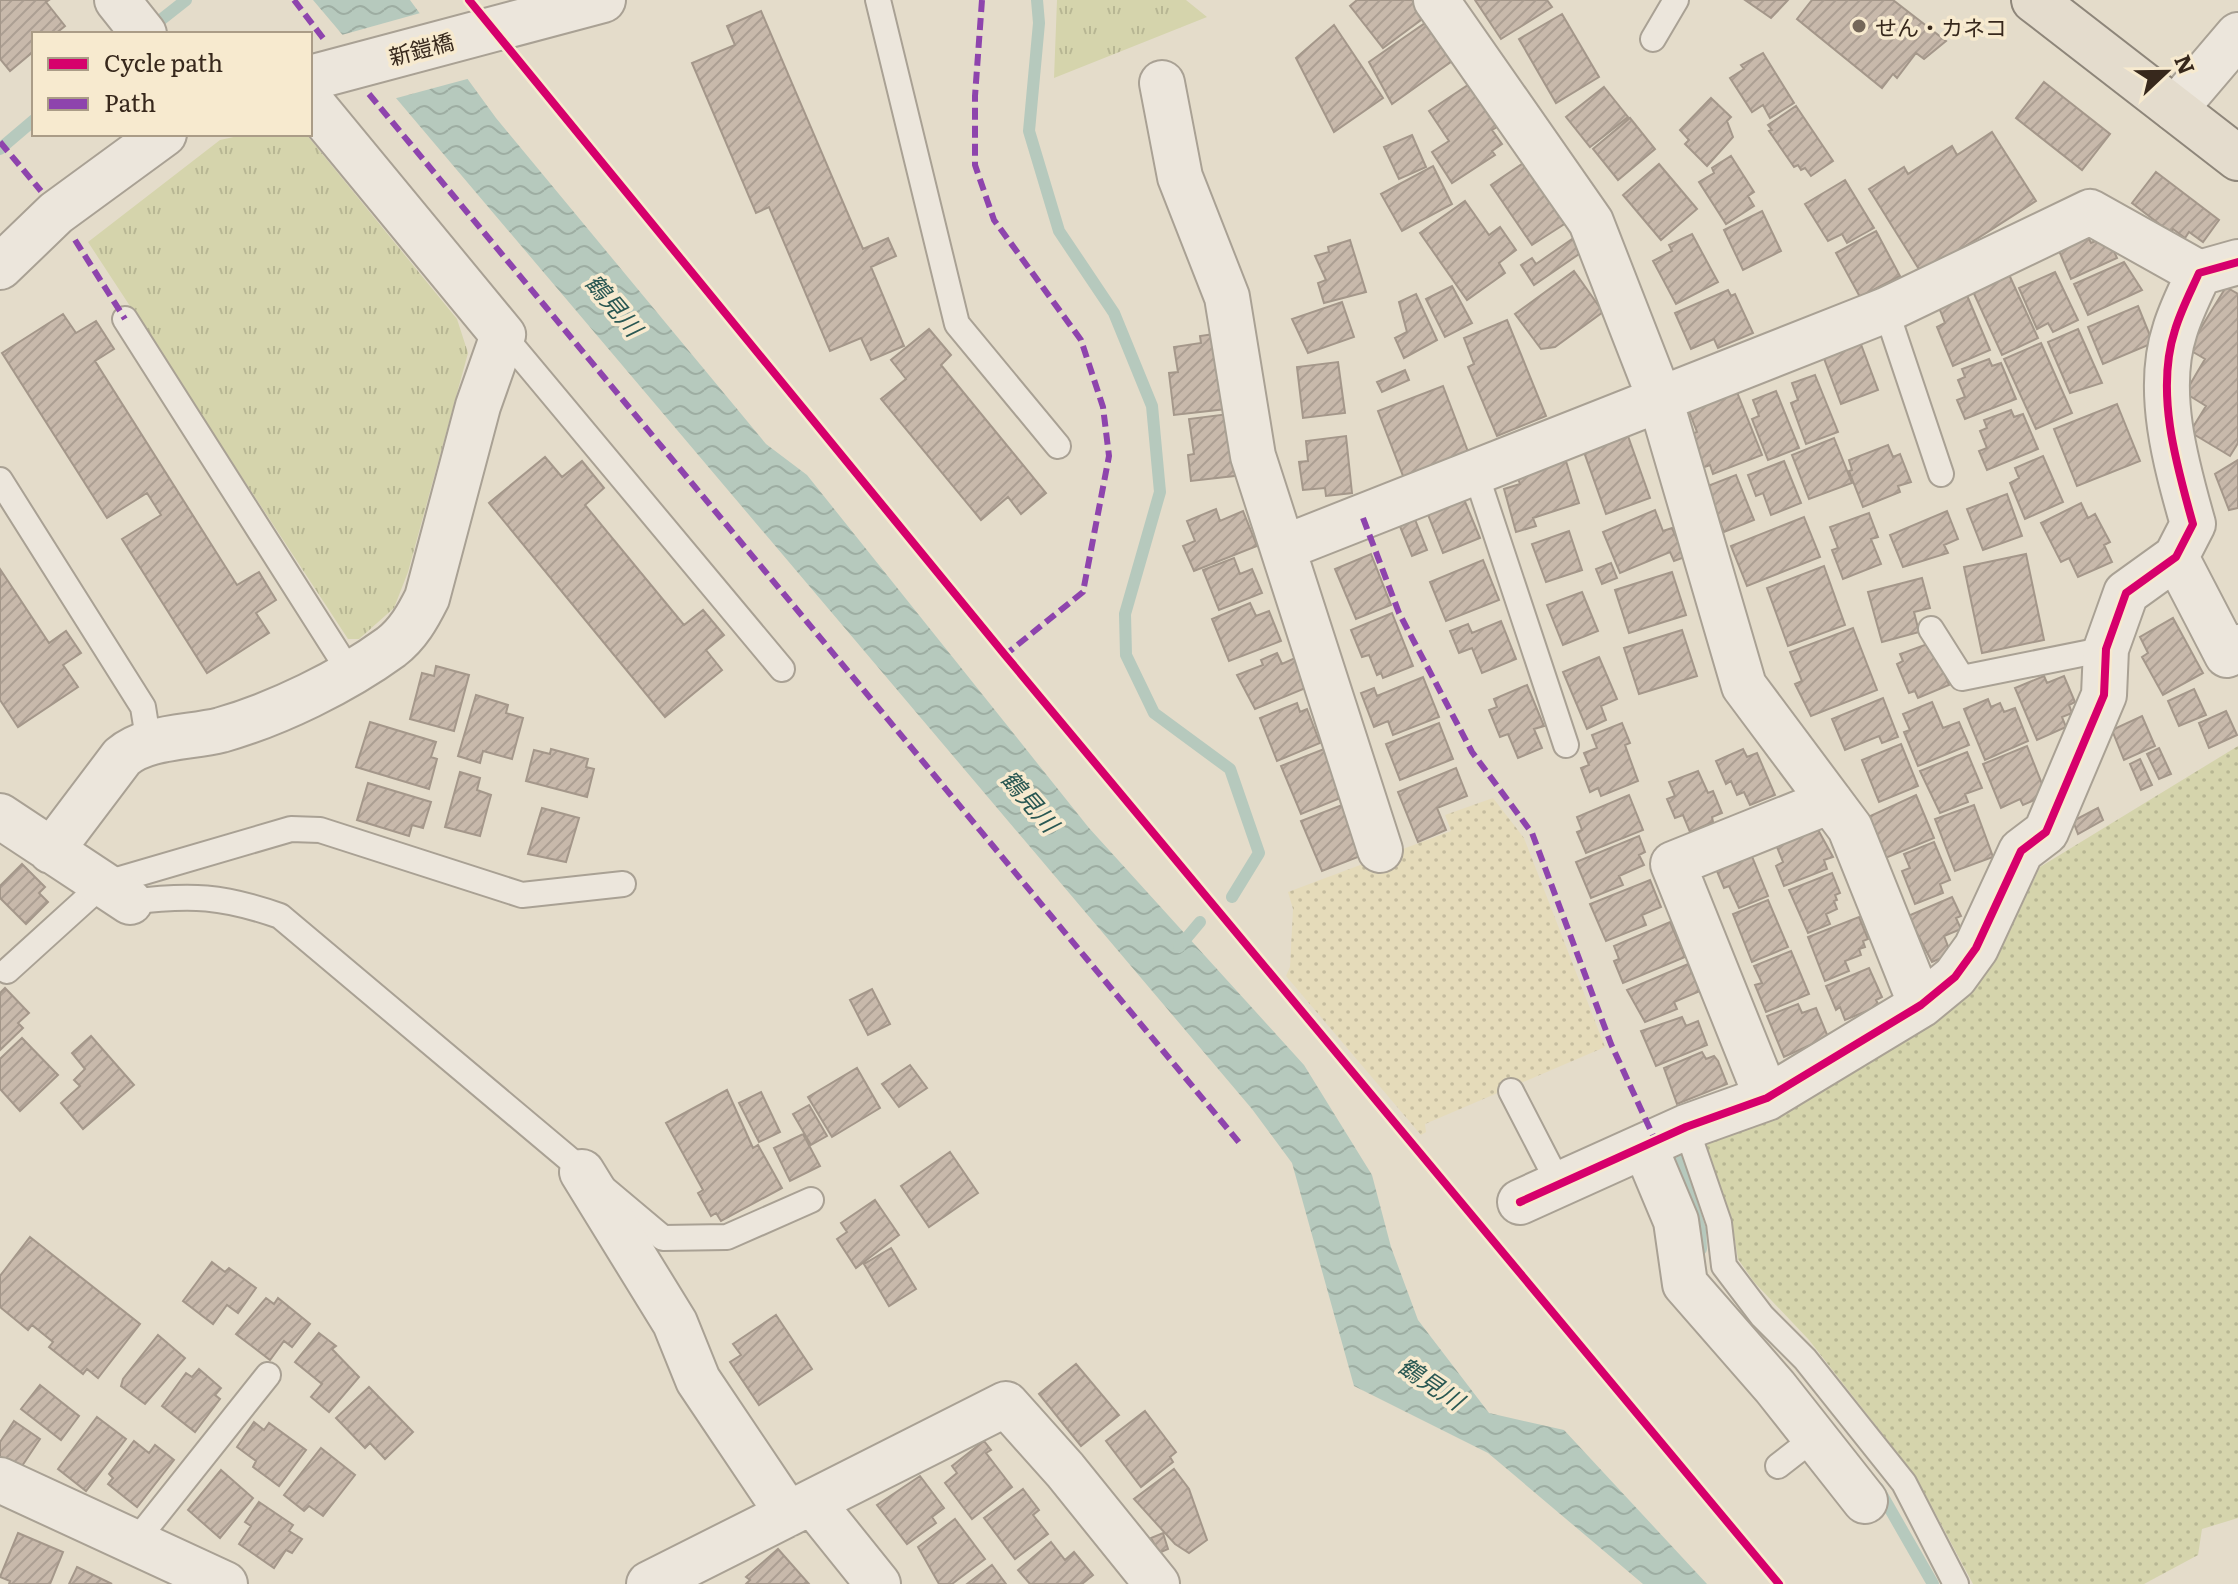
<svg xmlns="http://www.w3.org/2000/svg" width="2238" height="1584" font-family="Literata,'Noto Sans JP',serif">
	<defs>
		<pattern id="farmland-dots" width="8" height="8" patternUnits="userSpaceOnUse" patternTransform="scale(2)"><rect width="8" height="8" fill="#e5dbba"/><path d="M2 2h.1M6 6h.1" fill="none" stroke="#c5bc9f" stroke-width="1.8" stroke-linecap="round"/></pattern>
		<pattern id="grass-dots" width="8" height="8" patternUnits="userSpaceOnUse" patternTransform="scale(2)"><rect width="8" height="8" fill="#d5d4ac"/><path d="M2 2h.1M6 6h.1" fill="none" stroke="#b7b693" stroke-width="1.8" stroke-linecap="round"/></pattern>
		<pattern id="park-tufts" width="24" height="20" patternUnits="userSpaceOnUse" patternTransform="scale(2)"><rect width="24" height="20" fill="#d5d4ac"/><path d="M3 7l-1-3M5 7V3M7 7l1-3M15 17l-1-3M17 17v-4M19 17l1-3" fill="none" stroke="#b7b693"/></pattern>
		<pattern id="water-waves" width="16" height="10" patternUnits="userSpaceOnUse" patternTransform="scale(2)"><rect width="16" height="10" fill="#b6c9bd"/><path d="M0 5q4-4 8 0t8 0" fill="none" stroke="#9dada2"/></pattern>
		<pattern id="building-hatch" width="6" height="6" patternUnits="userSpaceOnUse" patternTransform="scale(2)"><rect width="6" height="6" fill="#c8b9ab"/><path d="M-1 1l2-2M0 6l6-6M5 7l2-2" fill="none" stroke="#ac9f93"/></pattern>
	</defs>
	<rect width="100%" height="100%" fill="#e4dcca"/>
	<path fill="url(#farmland-dots)" d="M1493,798L1524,838L1605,1047L1425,1124L1426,1132L1421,1135L1286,976L1290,967L1293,909L1288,892L1451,831L1445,815Z"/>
	<path fill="url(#grass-dots)" d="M2238,746V1518L2202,1529L2198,1555L2144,1584H1973L1916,1477L1809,1340L1754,1282L1738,1259L1732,1222L1702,1135L1973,987L2001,950L2040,867Z"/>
	<path fill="url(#park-tufts)" d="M1057,0H1186L1207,17L1054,78Z
		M247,134H306L457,319L468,353L408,572L394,608L359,639H348L88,242L220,140Z"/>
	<path fill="url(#water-waves)" d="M313,0H410L496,118L766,444L807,475L1089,828L1304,1065L1372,1175L1391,1247L1418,1320L1489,1413L1564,1430L1707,1584H1643L1488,1453L1354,1386L1292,1163L1252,1109Z"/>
	<path fill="#e4dcca" d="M424,12L471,78L393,99L338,36Z"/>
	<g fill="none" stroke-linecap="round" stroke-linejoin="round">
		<path stroke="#b6c9bd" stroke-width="12" d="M1037,0L1039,23L1029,131L1059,231L1114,313L1152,406L1160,492L1125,614L1126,655L1154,713L1230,769L1259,853L1232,897
			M148,30L186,0
			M0,149L34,120
			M1179,947L1200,922
			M1677,1159L1700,1229L1701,1249
			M1878,1488L1933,1584"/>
	</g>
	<path fill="url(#building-hatch)" stroke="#a4978a" stroke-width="2" d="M0,0H49L46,2L65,26L55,34H34V51L10,71L0,59Z
		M1357,0H1412L1425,17L1383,48L1350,6Z
		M1475,0H1547L1552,7L1501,39Z
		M1745,0H1788L1771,18Z
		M1812,0H1893L1946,41L1924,59L1916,53L1897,78L1893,74L1882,88L1797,19Z
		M761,11L863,249L888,238L896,256L871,267L904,346L871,360L861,338L830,351L769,207L756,213L692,63L735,45L727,26Z
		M1562,14L1599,77L1556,103L1519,39Z
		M1428,21L1455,59L1392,104L1369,62Z
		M1334,25L1383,98L1334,132L1296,58Z
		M1763,53L1794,103L1770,118L1763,105L1752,112L1730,78L1744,69L1741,65Z
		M2044,82L2110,134L2082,170L2016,118Z
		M1471,83L1499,126L1492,130L1502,144L1492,151L1495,155L1452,183L1432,152L1449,141L1429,111Z
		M1604,87L1628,117L1590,147L1566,117Z
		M1711,98L1731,117L1727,121L1733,137L1707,166L1685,144L1689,140L1680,130Z
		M1796,106L1833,161L1811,176L1805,168L1801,170L1798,165L1794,167L1769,131L1772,130L1768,125Z
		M1630,118L1655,149L1618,180L1593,149Z
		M1992,132L2036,201L1922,274L1869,189L1904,167L1908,174L1952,146L1957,155Z
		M1412,135L1426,167L1399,179L1384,147Z
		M1731,156L1754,192L1748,196L1754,206L1726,224L1699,182L1714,173L1712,168Z
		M1525,162L1566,223L1532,245L1491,185Z
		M1659,164L1697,209L1661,240L1623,195Z
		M1433,166L1452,204L1402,231L1381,194Z
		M2156,172L2219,220L2203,242L2189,232L2185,238L2173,229L2171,233L2132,203Z
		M1845,180L1874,228L1847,243L1842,234L1828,241L1805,204Z
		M1465,201L1489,235L1500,227L1516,250L1499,263L1505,273L1467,300L1420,233Z
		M1762,211L1781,251L1743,270L1724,230Z
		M1876,231L1900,276L1860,297L1836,253Z
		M2086,233L2091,243L2107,236L2117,258L2071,279L2057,246Z
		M1692,234L1718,282L1676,304L1653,261L1672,251L1669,245Z
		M1572,239L1582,252L1534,285L1521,265L1532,258L1536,264Z
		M1350,240L1366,292L1324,303L1318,283L1326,280L1315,256L1329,252L1328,247Z
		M2124,262L2142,290L2088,315L2074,284Z
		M2006,268L2038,338L2002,355L1970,285Z
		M1574,271L1603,312L1555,347L1541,349L1515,314Z
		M2055,272L2078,320L2053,332L2048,323L2037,329L2019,288Z
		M1452,286L1472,323L1445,337L1426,299Z
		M2226,287L2238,294V443L2230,456L2190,432L2206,406L2185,393L2205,359L2188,349Z
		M1728,290L1731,296L1735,294L1753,333L1718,348L1714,339L1691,349L1675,313Z
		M1966,293L1990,350L1953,366L1937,327L1945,323L1938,305Z
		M1416,294L1437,340L1404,358L1395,338L1407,332L1399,302Z
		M1342,302L1354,337L1308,353L1292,319Z
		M2138,306L2153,343L2103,364L2088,327Z
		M63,314L76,333L96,321L114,349L95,361L237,585L259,572L276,600L256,613L269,633L207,673L122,539L161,515L147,493L107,518L2,353Z
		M1507,320L1546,416L1497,436L1468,367L1474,364L1464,338Z
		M929,329L951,355L941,365L1046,493L1021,514L1008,497L981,520L881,399L906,379L891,360Z
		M2078,329L2102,383L2070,393L2048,342Z
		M1221,333L1226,409L1174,415L1169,373L1178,372L1174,347L1201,343L1200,336Z
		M1859,339L1878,390L1841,404L1822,353Z
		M2041,343L2072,413L2036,429L2004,359Z
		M1989,359L1992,366L2001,363L2016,399L1965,419L1957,400L1965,397L1958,380L1965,377L1962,369Z
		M1338,362L1345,413L1303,418L1297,367Z
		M1405,370L1409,380L1382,392L1377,382Z
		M1815,375L1838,432L1806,444L1791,403L1798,400L1792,383Z
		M1733,382L1762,455L1713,474L1710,465L1691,472L1684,437L1697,432L1685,401Z
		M1443,386L1470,457L1405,481L1378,411Z
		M1776,391L1799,448L1768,460L1752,419L1759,416L1753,400Z
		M2117,404L2140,461L2077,486L2054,429Z
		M2011,410L2014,417L2023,414L2038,449L1987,470L1979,451L1987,448L1980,431L1987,428L1984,420Z
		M1236,413L1243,475L1191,481L1188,455L1194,454L1189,419Z
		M1346,436L1352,493L1326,496L1325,488L1303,490L1299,462L1308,461L1306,441Z
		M1628,436L1650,498L1606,514L1584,452Z
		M1834,438L1852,483L1809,499L1792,455Z
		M1888,445L1893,457L1900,454L1911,482L1898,486L1900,492L1863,507L1849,471L1852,470L1849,460Z
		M2043,456L2063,502L2025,519L2010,483L2019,478L2015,468Z
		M545,457L562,477L582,461L604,488L585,505L684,625L703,610L724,635L706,650L722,670L665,717L489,503Z
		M1565,458L1579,503L1533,518L1536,526L1516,532L1504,489L1520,484L1516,473Z
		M2238,460V508L2229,510L2215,474Z
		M1784,461L1801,503L1771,515L1763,493L1756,496L1748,475Z
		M1736,475L1754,520L1724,532L1705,487Z
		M2007,494L2022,536L1983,550L1967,509Z
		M1463,497L1480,538L1443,553L1427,512Z
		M2081,503L2088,518L2095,514L2110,542L2104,545L2112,562L2078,577L2069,558L2061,562L2041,523Z
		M1216,509L1220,521L1243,511L1257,546L1194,571L1183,546L1195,541L1187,521Z
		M1655,510L1663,531L1672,528L1685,557L1674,561L1670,552L1620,573L1603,532Z
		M1947,511L1958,539L1944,545L1948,553L1903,567L1890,535Z
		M1869,513L1878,537L1871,539L1881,564L1843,579L1832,550L1838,548L1830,527Z
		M1414,517L1427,550L1412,556L1399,524Z
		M1804,517L1820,557L1747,586L1731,546Z
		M1569,531L1582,570L1546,582L1532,544Z
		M1371,554L1391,605L1356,619L1335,569Z
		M2026,554L2044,640L1982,653L1964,567Z
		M1234,558L1240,574L1252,569L1262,593L1219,610L1203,570Z
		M1483,560L1499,600L1446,621L1430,582Z
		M1611,563L1617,578L1602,584L1596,569Z
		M1824,566L1845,625L1788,646L1767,588Z
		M0,569L49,643L66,631L81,653L63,665L78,687L18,727L0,700Z
		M1672,572L1686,615L1629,633L1615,590Z
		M1922,578L1930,608L1914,612L1919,632L1882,642L1868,592Z
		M1582,592L1598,631L1563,645L1547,605Z
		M1250,603L1256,616L1269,611L1281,641L1229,661L1212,619Z
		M1392,613L1413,666L1383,678L1381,673L1377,675L1369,655L1362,657L1351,630Z
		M2173,618L2203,673L2163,695L2142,657L2148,653L2140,637Z
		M1501,621L1516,659L1482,673L1472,648L1459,653L1450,631L1468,624L1472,633Z
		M1853,628L1877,690L1811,716L1795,684L1802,681L1790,652Z
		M1682,630L1697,676L1639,694L1624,648Z
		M1933,642L1949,685L1918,698L1915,691L1909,693L1897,664L1903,661L1900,654Z
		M1277,653L1282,664L1295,658L1308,687L1255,709L1237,675L1263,665L1261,660Z
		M1599,657L1617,699L1601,706L1606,720L1587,729L1563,672Z
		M436,666L469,675L454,731L410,719L422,673L434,676Z
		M2044,676L2047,683L2064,676L2075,702L2069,705L2072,713L2062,717L2066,727L2037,740L2015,688Z
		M1423,677L1439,717L1393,735L1388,721L1374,727L1361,693L1374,688L1377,696Z
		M1527,685L1544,726L1534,729L1542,748L1518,758L1508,734L1500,737L1489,710L1497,707L1494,699Z
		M2194,689L2206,715L2179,726L2168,701Z
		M476,695L508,705L506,713L523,718L512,759L483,751L480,763L458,756Z
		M1883,698L1898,737L1882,743L1879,736L1845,750L1832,719Z
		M1988,699L1991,707L2000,703L2004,712L2015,708L2028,741L1985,760L1964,709Z
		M1932,702L1943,728L1959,722L1969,745L1918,766L1904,732L1910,730L1903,714Z
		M1297,703L1300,712L1307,709L1320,743L1277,761L1260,718Z
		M2226,711L2237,735L2209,748L2199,723Z
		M2142,716L2155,746L2124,760L2112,730Z
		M370,722L436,742L431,757L437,759L429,789L356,767Z
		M1439,723L1453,759L1400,780L1386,744Z
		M1622,723L1630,743L1625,745L1638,781L1601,796L1598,788L1590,792L1581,768L1589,765L1584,753L1597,748L1592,735Z
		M1901,744L1918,786L1879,802L1862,760Z
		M2027,746L2042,784L2037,799L2023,805L2020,799L2001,808L1983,764Z
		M2159,748L2171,774L2159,779L2147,754Z
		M551,749L588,759L586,767L594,769L587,797L526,781L534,750L550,754Z
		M1324,749L1343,797L1301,814L1281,766Z
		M1743,749L1747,757L1757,753L1775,795L1750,805L1744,792L1737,795L1731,781L1726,784L1716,761Z
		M1967,752L1982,788L1965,794L1968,802L1940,813L1920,771Z
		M2140,759L2152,785L2141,790L2130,764Z
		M1456,768L1467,796L1437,808L1446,830L1418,842L1398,792Z
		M1698,771L1708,793L1713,791L1722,813L1712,817L1713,822L1690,832L1683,815L1675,818L1667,799L1675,796L1669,782Z
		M460,772L480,778L477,790L491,795L480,836L445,827Z
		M368,783L431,802L423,828L412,825L409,836L357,820Z
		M1629,795L1643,830L1586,853L1577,832L1582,830L1577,817Z
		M1916,795L1934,838L1883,859L1866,818Z
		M1342,805L1363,855L1322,871L1301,821Z
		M1974,805L1993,857L1955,871L1935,819Z
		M542,808L579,818L566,862L528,854Z
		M2098,808L2103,820L2078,834L2073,821Z
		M1816,826L1833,857L1824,860L1827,869L1784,886L1776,866L1783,862L1775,842Z
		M1639,836L1645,852L1639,855L1644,865L1619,876L1623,885L1591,898L1576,862Z
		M1934,842L1950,880L1940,884L1943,893L1915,904L1902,871L1910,868L1904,854Z
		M1749,849L1768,896L1739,908L1729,886L1724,888L1714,864Z
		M22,864L45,887L39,893L48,902L26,924L0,898V886Z
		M1832,873L1840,893L1835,895L1837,900L1834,901L1837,909L1826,914L1830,924L1808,933L1789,890Z
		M1650,880L1661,907L1642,915L1646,925L1606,941L1590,904Z
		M1952,897L1961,916L1956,918L1961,929L1944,936L1951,954L1932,962L1908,916Z
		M1768,900L1788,947L1752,962L1733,914Z
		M1859,917L1868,939L1863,941L1865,947L1859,949L1861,955L1845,961L1849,971L1825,981L1808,937Z
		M1670,922L1685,957L1623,983L1614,961L1619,959L1614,946Z
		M1791,951L1809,994L1766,1012L1755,985L1762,983L1754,966Z
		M1688,964L1700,991L1674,1002L1677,1009L1645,1022L1627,990Z
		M1869,968L1882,997L1876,1000L1879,1006L1845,1020L1840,1007L1836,1010L1826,986Z
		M5,988L29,1013L18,1023L23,1028L0,1050V993Z
		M872,989L890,1024L868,1035L850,1000Z
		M1798,1004L1802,1013L1816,1008L1828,1037L1784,1057L1767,1016Z
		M1682,1017L1686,1026L1698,1021L1707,1045L1656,1066L1641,1031Z
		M91,1036L134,1085L83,1129L61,1103L80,1086L74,1080L85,1069L72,1053Z
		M22,1038L58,1075L20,1111L0,1089V1059Z
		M1702,1052L1706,1059L1714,1056L1718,1061L1727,1084L1677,1104L1664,1068Z
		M910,1065L927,1088L899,1107L882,1084Z
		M857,1068L880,1108L832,1137L808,1097Z
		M727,1090L753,1148L758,1145L782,1188L721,1221L716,1213L711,1216L698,1193L703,1190L666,1123Z
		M761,1092L780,1132L759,1142L739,1103Z
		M809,1105L827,1136L811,1145L793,1114Z
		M803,1134L820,1166L790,1181L774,1148Z
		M950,1152L978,1193L929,1227L901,1186Z
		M875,1200L899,1235L856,1268L837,1239L847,1232L841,1223Z
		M30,1237L140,1324L98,1378L87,1369L83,1374L49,1347L53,1342L32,1325L28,1330L0,1307V1276Z
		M891,1248L916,1289L889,1306L864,1264Z
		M212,1262L225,1272L229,1268L256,1288L238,1313L227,1305L213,1324L183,1301Z
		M266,1298L274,1304L278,1298L310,1324L292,1347L284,1341L270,1360L236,1334Z
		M776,1315L812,1369L759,1405L730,1362L741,1355L733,1344Z
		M319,1333L336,1346L332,1349L359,1377L329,1412L311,1397L322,1384L295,1362Z
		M158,1335L185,1358L145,1404L121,1386L123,1379Z
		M1076,1364L1119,1415L1081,1446L1039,1394Z
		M199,1369L221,1388L215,1395L220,1399L195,1432L162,1406L186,1373L192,1377Z
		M40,1385L79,1416L61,1440L21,1409Z
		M369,1387L413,1432L385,1459L370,1443L365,1448L336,1418Z
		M1145,1411L1176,1452L1170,1457L1173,1462L1141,1487L1106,1441Z
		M97,1417L126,1439L86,1491L58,1469Z
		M14,1421L40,1439L14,1478L0,1469V1442Z
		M254,1422L264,1430L269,1423L306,1450L279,1486L253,1467L256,1461L237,1447Z
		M134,1441L149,1453L155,1445L174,1460L137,1507L108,1484L113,1478L109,1474Z
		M984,1441L991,1450L986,1453L1012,1487L972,1519L945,1483L957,1473L952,1466Z
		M321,1448L355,1475L323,1516L309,1506L304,1511L284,1495Z
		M1174,1469L1189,1489L1207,1540L1189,1553L1175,1544L1134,1499Z
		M221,1470L253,1498L220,1538L188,1510Z
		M920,1476L944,1508L932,1517L936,1523L907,1544L877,1505Z
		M1023,1489L1039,1510L1033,1515L1048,1534L1015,1559L984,1518Z
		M259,1502L293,1525L289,1531L302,1539L292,1553L286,1550L274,1568L239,1544L251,1526L245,1522Z
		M955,1519L985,1559L952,1584H939L918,1547Z
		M18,1533L63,1552L50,1584H9L10,1581L0,1577Z
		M1163,1533L1168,1549L1159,1553L1151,1538Z
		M1051,1542L1065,1560L1074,1552L1093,1575L1082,1584H1030L1018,1570Z
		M778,1549L809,1584H746L750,1580L746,1577Z
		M992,1565L1006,1584H967Z
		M77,1567L112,1584H69Z"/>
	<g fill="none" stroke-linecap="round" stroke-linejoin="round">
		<defs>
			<path id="service" d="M878,0L957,324L1058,446
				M1653,39L1676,0
				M1886,310L1941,474
				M125,319L349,671
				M503,335L782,669
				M1476,474L1566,745
				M0,480L143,707L149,744
				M1931,629L1962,678L2106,649
				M130,902C191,894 223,896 280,916L663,1238L727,1237L811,1200
				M7,971L103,884L291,829L320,830L522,895L623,884
				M1511,1091L1559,1184
				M1686,1127L1719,1223L1724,1266L1762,1316L1805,1359L1904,1483L1956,1584
				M1778,1466L1814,1438
				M135,1542L268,1375"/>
			<path id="minor" d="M117,0L144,34
				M1436,0L1591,222L1660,399L1744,686L1850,828L1921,1005
				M1162,83L1180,177L1227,297L1253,456L1380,850
				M2175,109L2238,35
				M1283,548L1886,310L2090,212L2199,273
				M2176,557L2227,655L2238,647
				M0,816L130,902
				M51,851L122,757C146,736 189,738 221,730C277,714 343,682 391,647C408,634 418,616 427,598L478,406L503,335L310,101
				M1767,1098L1673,864L1830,801
				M1645,1147L1676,1221L1685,1284L1775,1387L1865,1501
				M582,1172L675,1323L698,1380L788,1514
				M1520,1202L1686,1127L1767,1098L1921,1005L1955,977L1976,948L2021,851L2046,832L2104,695L2106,649L2126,593L2176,557L2193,524C2176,464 2155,391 2175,330C2181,310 2191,291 2199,273L2238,262
				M0,1480L225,1584
				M812,1502L878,1584
				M649,1584L1006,1404L1065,1470L1157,1584"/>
			<path id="tertiary" d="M310,78L603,0
				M0,267L56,213L164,134"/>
			<path id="primary" d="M2034,0L2238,158"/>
		</defs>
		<use href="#service" stroke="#a9a194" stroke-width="28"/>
		<use href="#minor" stroke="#a9a194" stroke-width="48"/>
		<use href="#tertiary" stroke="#a9a194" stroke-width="48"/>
		<use href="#primary" stroke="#8e867a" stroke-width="48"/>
		<use href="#service" stroke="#ece6dc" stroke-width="24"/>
		<use href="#minor" stroke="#ece6dc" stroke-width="44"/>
		<use href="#tertiary" stroke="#ece6dc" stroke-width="44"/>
		<use href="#primary" stroke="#e4dccd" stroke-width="44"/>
		<path stroke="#8e44ad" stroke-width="6" stroke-dasharray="12 6" stroke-linecap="butt" d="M294,0L326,42
			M982,0L975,96V165L994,220L1081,340L1103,407L1109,456L1083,592L1005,655
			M369,94L1242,1146
			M0,142L41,191
			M75,240L125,319
			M1363,518L1399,613L1472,752L1532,833L1611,1044L1656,1142"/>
		<defs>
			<path id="cycleway" d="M469,0L1005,655L1779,1584
				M1520,1202L1686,1127L1767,1098L1921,1005L1955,977L1976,948L2021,851L2046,832L2104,695L2106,649L2126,593L2176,557L2193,524C2176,464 2155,391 2175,330C2181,310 2191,291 2199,273L2238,262"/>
		</defs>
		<use href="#cycleway" stroke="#f7eacf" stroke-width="13"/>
		<use href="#cycleway" stroke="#d6006c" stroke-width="8"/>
	</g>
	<circle fill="#746759" stroke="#f7eacf" stroke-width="3" cx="1859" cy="26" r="8"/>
	<g text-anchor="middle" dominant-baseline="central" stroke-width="7" stroke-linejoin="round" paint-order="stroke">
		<g font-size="22" fill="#37281c" stroke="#f7eacf" text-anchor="start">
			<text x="1875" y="26">せん・カネコ</text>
		</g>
		<g font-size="22" fill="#37281c" stroke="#f7eacf">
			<text transform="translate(421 48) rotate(-15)">新鎧橋</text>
		</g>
		<g font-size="24" font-style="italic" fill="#2a5853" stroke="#f7eacf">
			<text transform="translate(615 304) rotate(50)">鶴見川</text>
			<text transform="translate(1031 800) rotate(49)">鶴見川</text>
			<text transform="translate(1432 1382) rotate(34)">鶴見川</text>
		</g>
	</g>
	<rect x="32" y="32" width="280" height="104" fill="#f7eacf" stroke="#aa9c87" stroke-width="2"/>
	<rect x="48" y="58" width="40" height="12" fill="#d6006c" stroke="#aa9c87" stroke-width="2"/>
	<text x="104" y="72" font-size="24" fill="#37281c">Cycle path</text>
	<rect x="48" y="98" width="40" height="12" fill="#8e44ad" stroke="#aa9c87" stroke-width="2"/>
	<text x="104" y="112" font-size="24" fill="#37281c">Path</text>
	<g transform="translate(2166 72) rotate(68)" stroke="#f7eacf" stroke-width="6" paint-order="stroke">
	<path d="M0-6L14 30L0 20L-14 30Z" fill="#37281c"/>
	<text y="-12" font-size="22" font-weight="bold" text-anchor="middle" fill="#37281c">N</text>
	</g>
</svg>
